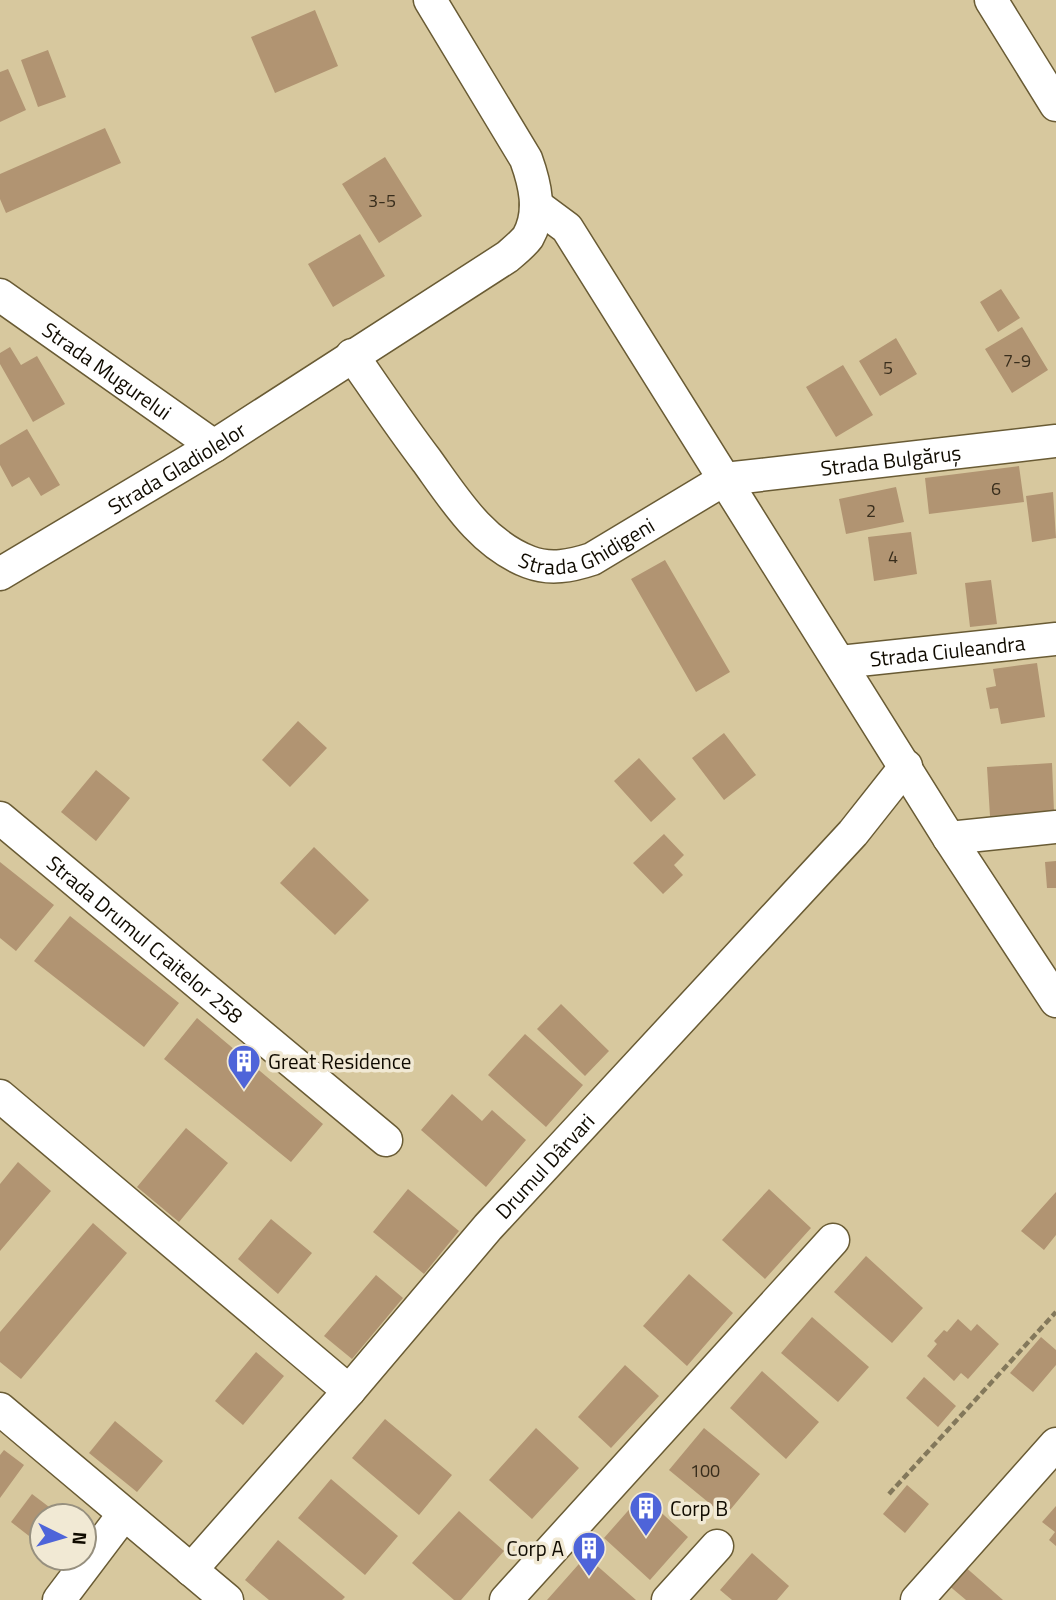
<svg xmlns="http://www.w3.org/2000/svg" width="1056" height="1600" font-family="'Titillium Web',sans-serif">
	<rect width="100%" height="100%" fill="#d7c89e"/>
	<path fill="#b19472" d="M315,10L338,66L275,93L251,37Z
		M48,50L66,97L38,107L21,60Z
		M8,69L26,110L0,122V72Z
		M105,128L121,163L6,213L0,199V174Z
		M385,157L422,216L379,243L342,184Z
		M360,234L385,276L333,307L308,264Z
		M1001,289L1020,318L998,332L980,302Z
		M1022,327L1048,370L1012,393L985,349Z
		M896,338L917,374L880,396L859,361Z
		M10,347L21,365L37,356L65,404L33,422L0,364V353Z
		M843,365L873,415L836,437L806,387Z
		M27,429L60,485L41,496L29,477L12,487L0,465V445Z
		M1019,466L1024,502L929,514L925,478Z
		M896,487L904,522L846,534L839,499Z
		M1053,492L1056,538L1032,542L1026,496Z
		M911,532L917,574L874,581L868,537Z
		M665,560L730,672L696,692L631,579Z
		M991,580L997,624L970,627L965,583Z
		M1037,663L1045,717L1001,724L998,708L990,709L986,688L996,686L993,669Z
		M298,721L327,748L290,787L262,760Z
		M724,733L756,775L724,800L692,758Z
		M639,758L676,799L651,822L614,781Z
		M1052,763L1054,812L990,816L987,767Z
		M96,770L130,798L96,841L61,812Z
		M664,834L684,855L674,865L683,875L663,894L633,863Z
		M314,847L369,900L335,935L280,883Z
		M1056,861V888H1047L1045,862Z
		M0,862L54,905L16,951L0,938Z
		M70,916L179,1003L144,1047L34,961Z
		M561,1004L609,1051L585,1076L537,1029Z
		M197,1018L323,1124L291,1162L164,1059Z
		M525,1034L583,1085L546,1127L488,1075Z
		M452,1094L482,1121L492,1110L526,1140L486,1187L421,1130Z
		M186,1128L228,1163L179,1222L137,1187Z
		M18,1162L51,1191L0,1251V1184Z
		M408,1189L459,1231L424,1274L373,1232Z
		M769,1189L811,1228L765,1279L722,1240Z
		M1056,1192V1235L1044,1250L1021,1231Z
		M271,1219L312,1253L278,1294L238,1259Z
		M93,1223L127,1253L21,1379L0,1362V1332Z
		M866,1256L923,1308L892,1343L834,1292Z
		M689,1274L733,1313L687,1366L643,1326Z
		M376,1275L403,1298L352,1359L324,1336Z
		M812,1317L869,1367L838,1402L781,1353Z
		M958,1319L971,1331L977,1324L999,1344L968,1379L961,1373L954,1381L927,1356L937,1344L934,1341L944,1330L947,1332Z
		M1041,1337L1056,1350V1365L1033,1392L1010,1373Z
		M256,1352L284,1376L243,1425L215,1401Z
		M625,1365L659,1396L611,1448L578,1417Z
		M762,1371L819,1422L786,1459L730,1408Z
		M924,1377L956,1406L938,1427L906,1398Z
		M385,1419L452,1475L419,1515L352,1458Z
		M115,1421L163,1461L137,1492L89,1453Z
		M536,1428L579,1468L532,1519L489,1480Z
		M704,1428L760,1474L725,1516L669,1470Z
		M4,1450L24,1465L0,1498V1455Z
		M331,1479L398,1536L365,1575L298,1518Z
		M907,1485L929,1504L905,1533L883,1514Z
		M32,1494L61,1516H42V1546L11,1522Z
		M642,1495L688,1537L650,1580L604,1538Z
		M1056,1506V1546L1049,1540L1055,1532L1042,1522Z
		M459,1511L504,1551L461,1600H454L412,1563Z
		M278,1540L345,1597L342,1600H269L245,1580Z
		M752,1553L789,1586L777,1600H732L720,1590Z
		M586,1556L636,1600H547Z
		M963,1565L1003,1600H966L947,1584Z"/>
	<g fill="none" stroke-linecap="round" stroke-linejoin="round">
		<defs>
			<g id="minor">
				<path d="M991,0L1056,105"/>
				<path d="M536,205L567,228L949,838L1056,1001"/>
				<path id="s1" d="M0,295L214,446"/>
				<path id="s2" d="M352,355C377,391 401,427 427,461C455,500 482,544 529,562C550,570 571,566 592,559L725,479L1056,441"/>
				<path id="s3" d="M0,574L214,446L507,257C514,251 523,244 528,237C542,212 535,184 526,159L430,0"/>
				<path id="s4" d="M840,662L1056,639"/>
				<path id="s5" d="M0,818L386,1140"/>
				<path d="M949,838L1056,827"/>
				<path d="M0,1096L349,1391"/>
				<path d="M0,1409L227,1600"/>
				<path id="s6" d="M191,1570L349,1391L488,1227L853,833L906,766"/>
				<path d="M59,1600L124,1514"/>
				<path d="M506,1600L833,1240"/>
				<path d="M668,1600L717,1546"/>
				<path d="M917,1600L1056,1444"/>
			</g>
		</defs>
		<use href="#minor" stroke="#695b34" stroke-width="35"/>
		<path stroke="#83785b" stroke-width="4.5" stroke-dasharray="7 3.5" stroke-linecap="butt" d="M889,1494L1056,1312"/>
		<use href="#minor" stroke="#fff" stroke-width="32"/>
	</g>
	<defs>
		<symbol id="building-pin" viewBox="-11 -11 22 30"><path d="M0 17L-7.5 6A9.5 9.5 0 1 1 7.5 6Z" fill="#4e64d9" stroke="#f1e9d4"/><path d="M-4-6H4V6H1V3H-1V6H-4ZM-2.5-4.3h1.7v1.8h-1.7ZM.8-4.3h1.7v1.8H.8ZM-2.5-1h1.7V.8h-1.7ZM.8-1h1.7V.8H.8Z" fill="#fff"/></symbol>
	</defs>
	<g fill-rule="evenodd">
		<use href="#building-pin" x="225" y="1042" width="38" height="52"/>
		<use href="#building-pin" x="627" y="1489" width="38" height="52"/>
		<use href="#building-pin" x="570" y="1529" width="38" height="52"/>
	</g>
	<g text-anchor="middle" dominant-baseline="central" stroke-width="7" stroke-linejoin="round" paint-order="stroke">
		<g font-size="18" fill="#382d1c">
			<text x="382" y="200">3-5</text>
			<text x="1017" y="360">7-9</text>
			<text x="888" y="367">5</text>
			<text x="996" y="488">6</text>
			<text x="871" y="510">2</text>
			<text x="893" y="556">4</text>
			<text x="705" y="1470">100</text>
		</g>
		<g font-size="21" fill="#100b00" stroke="#f1e9d4">
			<text stroke="none"><textPath href="#s1" startOffset="131">Strada Mugurelui</textPath></text>
			<text stroke="none"><textPath href="#s2" startOffset="662">Strada Bulgăruș</textPath></text>
			<text stroke="none"><textPath href="#s3" startOffset="206">Strada Gladiolelor</textPath></text>
			<text stroke="none"><textPath href="#s2" startOffset="338">Strada Ghidigeni</textPath></text>
			<text stroke="none"><textPath href="#s4" startOffset="108">Strada Ciuleandra</textPath></text>
			<text stroke="none"><textPath href="#s5" startOffset="189">Strada Drumul Craitelor 258</textPath></text>
			<text stroke="none"><textPath href="#s6" startOffset="537">Drumul Dârvari</textPath></text>
		</g>
		<g font-size="21" fill="#100b00" stroke="#f1e9d4" text-anchor="start">
			<text x="268" y="1061">Great Residence</text>
			<text x="670" y="1508">Corp B</text>
			<text x="564" y="1548" text-anchor="end">Corp A</text>
		</g>
	</g>
	<g transform="translate(63 1537) rotate(95)"><circle r="33" fill="#f1e9d4" stroke="#97907f" stroke-width="2"/>
	<path d="M0-5L12 26L0 18L-12 26Z" fill="#4e64d9"/>
	<text y="-10" font-size="19" font-weight="bold" text-anchor="middle" fill="#100b00">N</text>
	</g>
</svg>
